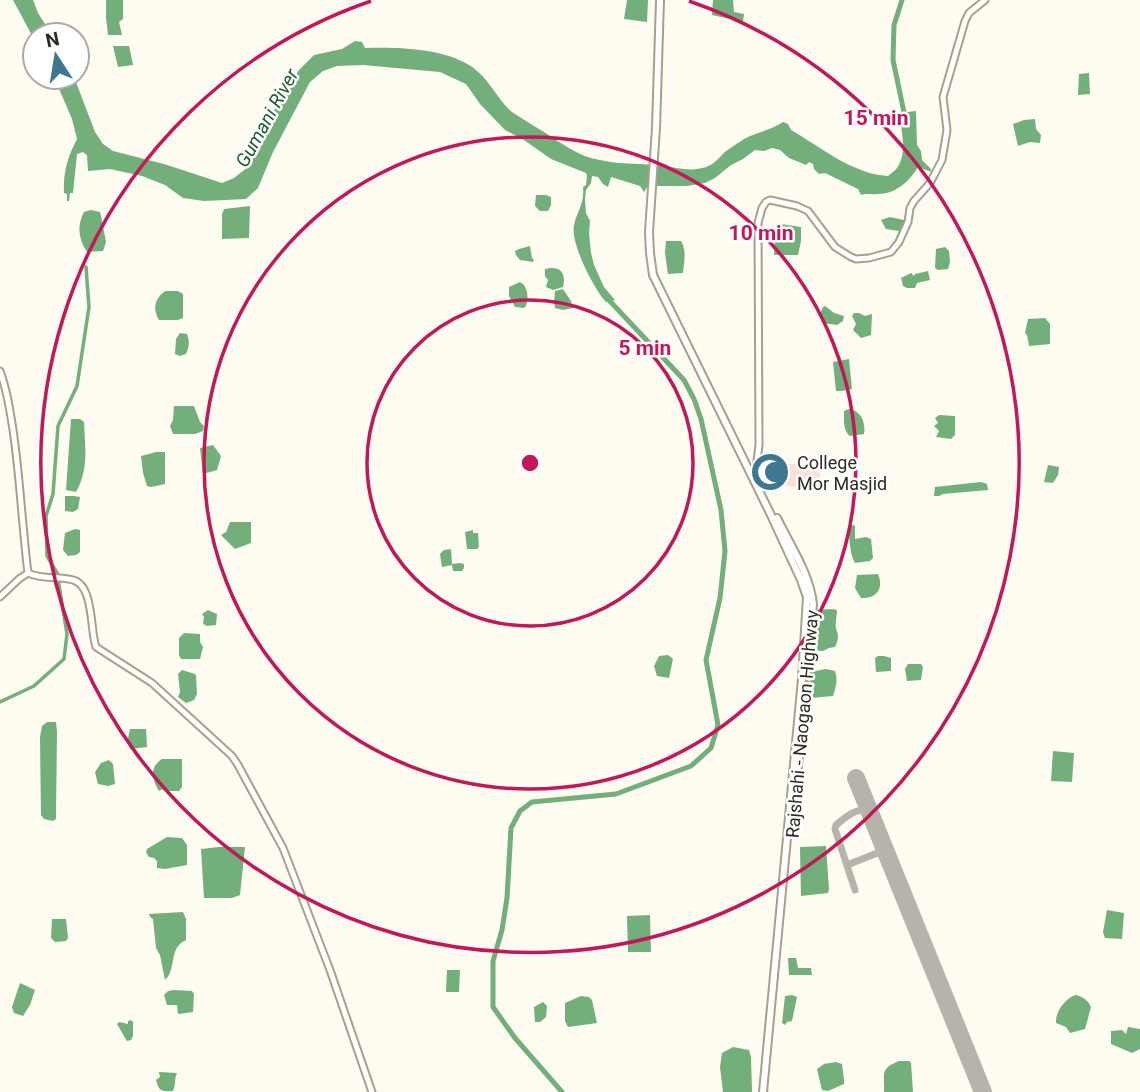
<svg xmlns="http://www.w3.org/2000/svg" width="1140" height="1092" font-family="Roboto,sans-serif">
	<rect width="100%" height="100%" fill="#fefbf1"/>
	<path fill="#fbe0d7" d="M777,464H820V488L778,486Z"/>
	<path fill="#73af7a" d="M13,0H33L38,13L52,35H35V41Z
		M106,0H123V19L119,22L122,35H108L106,17Z
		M627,0H648L647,22L624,19Z
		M713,0H733L734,12L744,14L743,22L712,15Z
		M355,41L362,42L365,48C398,47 441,48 469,65C488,76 496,98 512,112C522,119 533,125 544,132C563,144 577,156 600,160C621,165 643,163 664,166C678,168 692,172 706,167C714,164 718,159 723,154C724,152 741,141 744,139C757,132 769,131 783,122L788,124L791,130C821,147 852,174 888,176C891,173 895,171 897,168C908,153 901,129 899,113L916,111L917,145L921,151L922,160L930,168L932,172L918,167C909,182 895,194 878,194C871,195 867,193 861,195L858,189L825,173L819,174L814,169L813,164L809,162L806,165L789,158L780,150L772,148L764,151L755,150L743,159L731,165L715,178L705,183L687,186H648L644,192L640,186L611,177L608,187L603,184L598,177L592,176L591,183L586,190L585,200L586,213L590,221L589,233L591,253L594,265L604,287L615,300L606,302C594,289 570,243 574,225C577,211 585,203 583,187L586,185L587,176L586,173L551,159L524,140L505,130L480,104L466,84L440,72L363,65L337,66L323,71L310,82L273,152L258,188L246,199L204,201L183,198L165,185L142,176L110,169L88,171L87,155L83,152L77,154L73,193H70L69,201H67V194L64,193C63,171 68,157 77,139L72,119L54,77H74L95,132L103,144L113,151L164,164L222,183L234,178L248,167L251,155L262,131L287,88L299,70L314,55L342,49Z
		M113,46H129L133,65L118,67Z
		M1089,73L1090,94L1078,95L1079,74Z
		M1035,119L1036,129L1041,135L1040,143L1030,142L1018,146L1013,124L1024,120Z
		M536,195H546L551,197V205L548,211H540L535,206Z
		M250,206L249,238L222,239V214L224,209Z
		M91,210L100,212L101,216L106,242L103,251L87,252C78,239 77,225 84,212Z
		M890,217L908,221L896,242L895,240L899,231L886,229L881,220Z
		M780,224L801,227V241L798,255H774L775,237Z
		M666,241H681C687,251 684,262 683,273L668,274L665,253Z
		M530,246L532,258L534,260L533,262L520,260L516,255L515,251L519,249Z
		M945,247L949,251L950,262L948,269L938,270L935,268L936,249Z
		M550,268C562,267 566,275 563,287L553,290L546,287L548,280L545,276V269Z
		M928,271L930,280L917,283L915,288H907L903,286L901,278L911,273L914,276L915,274Z
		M520,282C528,286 529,298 526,306L524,308L515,307L509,296V287Z
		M563,289L571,301L573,308L563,310L555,308L554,302L555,291Z
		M165,291H178L183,294V318L178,320H159C152,308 155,299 165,291Z
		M825,306L834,313L844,316L843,321L837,325L822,323L820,314L823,307Z
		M854,313H859L865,316L872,314L871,335L861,338L853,330L856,324L852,316Z
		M1045,318L1050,324V344L1029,346L1027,335L1025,333L1028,319Z
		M180,333L187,334C190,341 189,348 186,354L180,356L175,354L176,339Z
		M849,359L852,389L842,391H836L833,362Z
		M174,406H194L200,422L204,426L203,431L195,434H173L170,426L173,420Z
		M849,409C861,410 866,423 864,434L850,436C843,431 844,420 844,411Z
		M939,415L955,416V435L951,439L936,437L939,431L934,426L938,423L935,418Z
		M71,419H80L84,422C85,448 89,469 76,492L66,490Z
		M213,445L221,456L217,470L203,474L200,448Z
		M156,452H165V484L151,487L147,486L143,473L141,456Z
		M1048,465L1059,467L1058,475L1053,483L1044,482Z
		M981,482L987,484L988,490L943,494L939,496H934L935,487Z
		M65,496H74L80,497L78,509L73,512L65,511Z
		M230,522H251V543L235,549L221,535L226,532Z
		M853,525L855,526V539L866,537L871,539L873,558L870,561L855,563C849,552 850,539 848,527Z
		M75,529L80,530V552L76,555L68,556L63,550L65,533Z
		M473,530V533H478L479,547L477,549H467L465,532Z
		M451,549L452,564L460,563L464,564V568L462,571H453L452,565L442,567L440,554L444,550Z
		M878,574C884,588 877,599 861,598L855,588L857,575Z
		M832,609L837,610C837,614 836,617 836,621C834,633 842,632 835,647L829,648L823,651L812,650L815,610Z
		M208,610L217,614L216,625L207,626L203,624L204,617L202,614Z
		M184,633L200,634V642L203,647L200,659H181L179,655V638Z
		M668,655L673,659L669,678L657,676L654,666L659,656Z
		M878,656H884L891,658V671L876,672L875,658Z
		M908,664H921L923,667L921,680L907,681L905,669Z
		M826,669L835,671C838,680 836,687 833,696L811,698L810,672Z
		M182,670L195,674L196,676L197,694L194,700L186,703L178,697L180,692L178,674Z
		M47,722H56L57,732L56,812V819L53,821L44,819L41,815L40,737L42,726Z
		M130,729H146L147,747L130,749L128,738Z
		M1053,751L1074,753L1072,782L1051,781Z
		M162,759H182V787L179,791H166L163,789L159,791C152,780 149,767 162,759Z
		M109,760L113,764L115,784L108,786L98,784L95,772L101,763Z
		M167,837L182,838L187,845V865L165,869L157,868V861L154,858L149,857L146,852L147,849Z
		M826,846L829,889L828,893L801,896L800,847Z
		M219,847H245L240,895L232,898H204L201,849Z
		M1107,910L1124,913L1122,939L1105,938L1103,932Z
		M183,912L186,919V940C168,948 177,969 165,980L160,955L156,948L153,919L150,917L149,914Z
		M650,915L651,952H628L627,916Z
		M52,919H66L68,938L66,941L55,942L51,938Z
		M788,958H796L798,968H811L812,975H789Z
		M447,970H460L459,992H446Z
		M20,983L35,990L30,1005L23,1016L14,1013L12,1007Z
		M174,990L192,991L194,994L193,1012L178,1014L177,1005H167L164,995L168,991Z
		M792,995L797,997L792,1021L787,1022L785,1025L782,1023L785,996Z
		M1075,995C1082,996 1088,1000 1091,1007L1085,1029L1070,1033L1066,1027L1056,1023C1055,1012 1065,999 1075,995Z
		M581,996L589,997L592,1000L597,1023L568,1027L565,1021V1003Z
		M543,1002L547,1006L546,1017L540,1022H535L534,1007Z
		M131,1020L133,1022V1036L131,1040L127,1041L117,1024L119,1022L128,1024V1021Z
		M1128,1027L1140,1029V1049L1132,1053L1111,1044V1031L1122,1030L1126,1034Z
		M733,1047L749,1050L751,1057L752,1092H723L720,1067L722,1053Z
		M899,1061H909L911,1063L913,1092H884C885,1074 879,1069 899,1061Z
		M836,1062L842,1064L844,1080V1084L828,1091L822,1090L817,1069L824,1064Z
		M159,1072L177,1073C174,1079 176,1085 173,1091C160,1092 159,1090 156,1080L160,1077Z"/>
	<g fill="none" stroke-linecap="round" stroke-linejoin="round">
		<path stroke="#73af7a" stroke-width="3.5" d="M0,702L34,686L64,659L67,634L57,573L47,556L46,516L53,494L58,426L77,386L89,307L86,267"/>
		<path stroke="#73af7a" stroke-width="5" d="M902,0L894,25L893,60L905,117
			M562,1092L515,1038L493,1007V961L502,930L507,898L511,828L520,811L532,802L616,794L691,766L711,748L718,725L706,660L720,598L725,551L721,510L701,419L694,399L684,380L606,297"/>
		<path stroke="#b6b4aa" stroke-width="7" d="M847,865L885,850
			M855,890L835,829L836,825C846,817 856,807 870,811"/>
		<path stroke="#b6b4aa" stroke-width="18" d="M856,778L983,1092"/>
		<defs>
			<path id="secondary" d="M0,371C7,390 10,410 13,430C20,477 22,525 28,573
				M755,477L759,445L758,223L762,208L766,202L770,200L797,206L808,211L835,247L851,257L856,259L869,258L891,252L899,242L908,222L910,208L914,201L930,183L942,160L947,130L943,97L965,21L969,13L985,0
				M28,573C43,580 58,576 73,580C94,585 90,631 96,647L152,683L232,756L238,765L283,848L330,970L372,1092
				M0,597L19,579L28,573"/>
			<path id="primary" d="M660,0L656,128L649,232L650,253L653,275L770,513L801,580L807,597L802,679L763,1092
				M777,518C790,545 810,574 813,604L807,671
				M797,775L806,685"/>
		</defs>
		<use href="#secondary" stroke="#a7a18a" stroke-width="9"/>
		<use href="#primary" stroke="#a7a18a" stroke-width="10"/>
		<use href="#secondary" stroke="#fff" stroke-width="5"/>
		<use href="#primary" stroke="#fff" stroke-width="6"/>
	</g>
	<g fill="none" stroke="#c2185b" stroke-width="3.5">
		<circle cx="530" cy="463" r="163"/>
		<circle cx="530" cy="463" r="326"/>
		<path d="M689 1A489 489 0 1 1 371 1"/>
	</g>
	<defs>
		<symbol id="mosque-disc" viewBox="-11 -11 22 22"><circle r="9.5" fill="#3d7890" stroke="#fff"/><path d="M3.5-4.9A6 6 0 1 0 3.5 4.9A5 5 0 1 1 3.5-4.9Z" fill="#fff"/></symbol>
	</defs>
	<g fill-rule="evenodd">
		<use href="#mosque-disc" x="748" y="450" width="44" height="44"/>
	</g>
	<g text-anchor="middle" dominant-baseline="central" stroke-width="5" stroke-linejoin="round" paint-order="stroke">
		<g font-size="18" fill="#2d2a21" stroke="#fff" text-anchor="start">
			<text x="797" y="462">College<tspan x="797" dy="21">Mor Masjid</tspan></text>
		</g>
		<g font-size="18" fill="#2d2a21" stroke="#fff">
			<text transform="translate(802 724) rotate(-85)">Rajshahi - Naogaon Highway</text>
		</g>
		<g font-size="19" font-style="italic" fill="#1c5c29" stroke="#fff">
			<text transform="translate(267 118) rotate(-61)">Gumani River</text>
		</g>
	</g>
	<circle cx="530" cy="463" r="10" fill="#c2185b" stroke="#fff" stroke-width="3.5"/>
	<g font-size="21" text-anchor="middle" font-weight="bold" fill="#c2185b" stroke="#fff" stroke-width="5" stroke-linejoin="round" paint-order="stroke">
		<text x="876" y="125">15 min</text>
		<text x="761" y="240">10 min</text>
		<text x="645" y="355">5 min</text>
	</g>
	<g transform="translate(56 56) rotate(348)"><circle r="33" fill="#ffffff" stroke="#abaaa6" stroke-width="2"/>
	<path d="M0-5L12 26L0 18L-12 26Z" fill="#3d7890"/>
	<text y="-10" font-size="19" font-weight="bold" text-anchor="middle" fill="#2d2a21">N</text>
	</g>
</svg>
